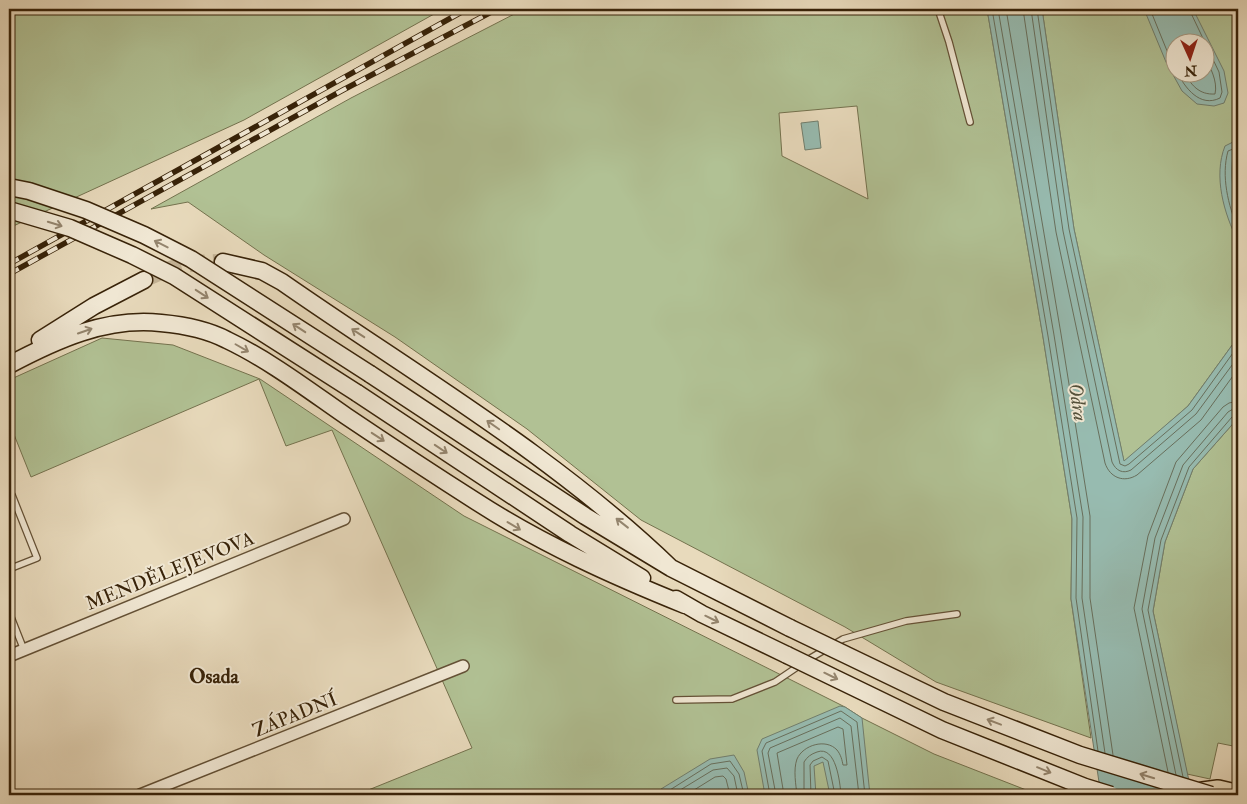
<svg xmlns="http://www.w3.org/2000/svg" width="1247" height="804" font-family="'IM FELL Double Pica',serif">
	<rect width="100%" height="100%" fill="#e8dabc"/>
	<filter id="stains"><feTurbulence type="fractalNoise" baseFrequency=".004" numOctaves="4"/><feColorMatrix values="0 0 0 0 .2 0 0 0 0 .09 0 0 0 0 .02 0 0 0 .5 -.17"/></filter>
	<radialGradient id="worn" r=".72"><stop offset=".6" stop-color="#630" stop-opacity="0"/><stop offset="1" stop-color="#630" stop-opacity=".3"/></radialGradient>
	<path fill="#b1c194" stroke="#74724e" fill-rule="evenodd" d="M9,9H443L244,120L9,228Z
		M524,9H987L1043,337L1072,519L1071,599L1091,738L936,682L845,627L641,520L527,429L395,337L264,255L188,202L151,209L351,98ZM857,106L868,199L782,156L779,113Z
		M1042,9H1238V337L1188,406L1124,462L1074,229ZM1174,42H1204V72H1174Z
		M102,338L173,345L260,379L464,516L845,707L862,718L934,754L1039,795H356L472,748L332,430L286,446L259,379L31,477L9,422V380Z
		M1238,418V747L1218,743L1210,779L1187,774L1153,611L1165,542L1193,469Z"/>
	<path fill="#97bbb0" stroke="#717e6d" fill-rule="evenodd" d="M987,9H1042L1074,229L1124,461L1188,406L1238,337V418L1193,469L1165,542L1153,611L1192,795H1101L1071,599L1072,519L1043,337Z
		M1144,9H1193L1224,71L1228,93L1224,103L1214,106L1197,104L1182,91L1166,62ZM1174,42H1204V72H1174Z
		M818,121L821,148L805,150L801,123Z
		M1235,141L1238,142V241C1224,214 1213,176 1225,146Z
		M840,706L845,707L862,718L870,795H830L823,762L814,766L816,795H765L757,750L762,739Z
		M734,755L744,772L749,795H656L661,789L710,759Z"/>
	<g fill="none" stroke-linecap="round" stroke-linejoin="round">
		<path stroke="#686f5c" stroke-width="1" d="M992,9L1048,336L1077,518L1076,598L1098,751
			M998,9L1054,335L1083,517L1082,598L1105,753
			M1006,9L1061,334L1090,516V598L1113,755
			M1023,9L1056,232L1105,463C1110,478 1124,483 1137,475L1201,420L1238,369
			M1031,9L1063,231L1112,462C1116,471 1123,474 1131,470L1196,414L1238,357
			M1037,9L1069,229L1120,464L1125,466L1129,464L1192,410L1238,346
			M1150,9L1174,68
			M1177,72C1185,88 1200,108 1220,98L1222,92L1219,72L1189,9
			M1184,72C1191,85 1199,95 1215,94C1218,81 1210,67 1204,55
			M1238,147L1228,151C1221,176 1228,205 1238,229
			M1238,153L1233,155C1231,175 1232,193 1238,212
			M1168,772L1134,608L1148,536L1176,462L1223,407L1229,403L1238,401
			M1176,775L1142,609L1155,538L1183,465L1228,412L1233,409H1238
			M1183,777L1148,610L1161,540L1189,467L1232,417L1238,415
			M662,795L711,764L730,761L739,774L744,795
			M672,795L713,770L727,768L734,776L738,795
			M686,795L715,777L723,776L726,779L730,795
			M770,795L762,751L766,743L841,711L857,722L865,795
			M776,795L768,753L770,748L840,718L851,726L859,795
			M784,795L777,753L838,727L843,729L847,765H843C842,760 841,755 837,750C826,738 803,745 797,759C793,770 796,785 797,795
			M804,795V762C807,757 811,754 817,752C836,745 840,782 841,795
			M811,795L810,765L813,761L822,757L828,761L835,795"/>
		<path stroke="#c5b598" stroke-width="16" stroke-dasharray="16 8" stroke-linecap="butt" d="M144,280C171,266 192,262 223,262"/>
		<defs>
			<path id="service" d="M938,9L949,42L970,122
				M9,569L37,558L12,495
				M9,612L24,650
				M676,700L732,699L775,682L809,659L843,639L906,621L957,614"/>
			<path id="minor" d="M9,656L344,519
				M140,795L463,666"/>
			<path id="secondary" d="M223,262L262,271L282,282C414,374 555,456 671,568
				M40,340L94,306L144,280
				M9,365C56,340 106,317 161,323C183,325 208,330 227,340C269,360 307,389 346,416C389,445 433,474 477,502C542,544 613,576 685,605
				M370,374L585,516L671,568L790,628
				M357,393L570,534L642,578
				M676,599L702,614L787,655"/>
			<path id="motorway" d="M1203,793L1218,791L1235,795"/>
		</defs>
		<use href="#service" stroke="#645136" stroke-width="8"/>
		<use href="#minor" stroke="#645136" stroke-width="14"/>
		<use href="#secondary" stroke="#382309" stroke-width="19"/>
		<use href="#motorway" stroke="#382309" stroke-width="24"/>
		<use href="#service" stroke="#f0e7d3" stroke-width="5.5"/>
		<use href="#minor" stroke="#f0e7d3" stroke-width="11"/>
		<use href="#secondary" stroke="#f0e7d3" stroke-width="16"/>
		<use href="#motorway" stroke="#e8dabc" stroke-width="21"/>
		<defs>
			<path id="rail" d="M9,264L467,9
				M9,274L343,90L497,9"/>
		</defs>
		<use href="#rail" stroke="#382309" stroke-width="5.5"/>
		<use href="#rail" stroke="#f0e7d3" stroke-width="4" stroke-dasharray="11" stroke-linecap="butt"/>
		<defs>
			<path id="secondary-bridge" d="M9,187L29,191L86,210L144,235L191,259L370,374
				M9,210L70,228L132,255L174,276L357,393
				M790,628L944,702L1080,755L1211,795
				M787,655L942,730L1085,787L1111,795"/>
		</defs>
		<use href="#secondary-bridge" stroke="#382309" stroke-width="19" stroke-linecap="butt"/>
		<use href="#secondary-bridge" stroke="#f0e7d3" stroke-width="16"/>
	</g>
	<defs><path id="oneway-shaft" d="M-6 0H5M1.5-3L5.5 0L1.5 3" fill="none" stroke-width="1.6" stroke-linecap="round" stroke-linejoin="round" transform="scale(1.25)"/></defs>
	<g stroke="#94856e">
		<use href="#oneway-shaft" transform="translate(55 224) rotate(17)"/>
		<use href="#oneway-shaft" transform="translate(161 244) rotate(-153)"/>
		<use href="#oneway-shaft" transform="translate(202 294) rotate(33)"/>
		<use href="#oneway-shaft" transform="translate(299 328) rotate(-147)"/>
		<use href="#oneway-shaft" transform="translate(85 331) rotate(-19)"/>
		<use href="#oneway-shaft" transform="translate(358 333) rotate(-147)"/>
		<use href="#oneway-shaft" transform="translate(242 348) rotate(30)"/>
		<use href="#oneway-shaft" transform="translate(493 425) rotate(-145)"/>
		<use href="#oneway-shaft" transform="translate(378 437) rotate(33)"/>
		<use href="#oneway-shaft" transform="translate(441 449) rotate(34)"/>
		<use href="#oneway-shaft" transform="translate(622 523) rotate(-142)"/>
		<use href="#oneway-shaft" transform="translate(514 526) rotate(31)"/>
		<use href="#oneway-shaft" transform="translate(712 619) rotate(26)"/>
		<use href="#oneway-shaft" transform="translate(831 676) rotate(26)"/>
		<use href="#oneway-shaft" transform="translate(994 722) rotate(-159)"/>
		<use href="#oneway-shaft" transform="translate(1044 770) rotate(22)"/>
		<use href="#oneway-shaft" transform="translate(1147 776) rotate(-163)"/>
	</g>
	<g text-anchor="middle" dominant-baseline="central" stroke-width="4" stroke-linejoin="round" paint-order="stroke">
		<g font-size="19" fill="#382309" stroke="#f0e7d3">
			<text transform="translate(170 571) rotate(-22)">MENDĚLEJEVOVA</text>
			<text transform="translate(295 715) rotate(-22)">ZÁPADNÍ</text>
		</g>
		<g font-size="20" font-style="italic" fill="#54513b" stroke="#f0e7d3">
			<text transform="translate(1078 402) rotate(81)">Odra</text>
		</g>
		<g font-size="20" font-weight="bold" fill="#382309" stroke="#f0e7d3">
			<text x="214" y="676">Osada</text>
		</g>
	</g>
	<rect width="1247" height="804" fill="none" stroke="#e8dabc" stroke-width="30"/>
	<rect x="10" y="10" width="1227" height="784" fill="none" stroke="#382309" stroke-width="2.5"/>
	<rect x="15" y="15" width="1217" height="774" fill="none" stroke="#382309"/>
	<g transform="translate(1190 58) rotate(177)"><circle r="24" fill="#f0e7d3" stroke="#a69982"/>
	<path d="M0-4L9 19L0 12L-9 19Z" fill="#8f2418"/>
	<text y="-8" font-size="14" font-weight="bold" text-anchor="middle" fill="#382309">N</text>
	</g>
	<rect width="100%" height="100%" filter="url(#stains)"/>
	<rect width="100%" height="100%" fill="url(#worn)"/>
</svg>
